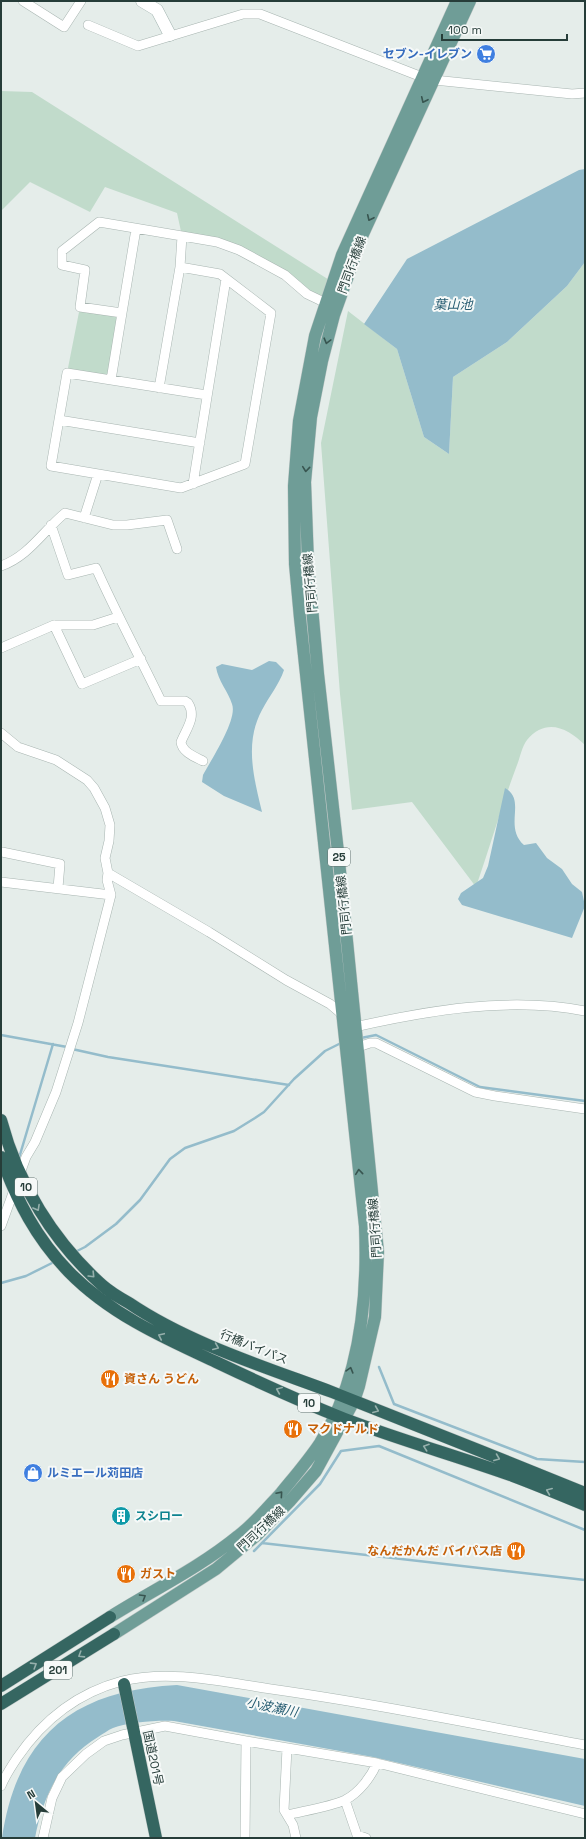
<svg xmlns="http://www.w3.org/2000/svg" width="586" height="1839" font-family="'Space Grotesk','Noto Sans JP',sans-serif">
	<rect width="100%" height="100%" fill="#e5edea"/>
	<path fill="#c1dbcb" d="M1,91L32,92L334,283L325,303L239,250L182,236L177,213L105,187L90,212L30,182L1,211Z
		M585,262V745C568,728 546,717 527,740C522,746 520,758 517,765C502,805 490,846 476,887L412,802L352,810L340,694L321,443L348,311L397,349L424,437L449,454L453,377L507,342L567,286Z
		M80,307L122,313L111,380L67,373Z"/>
	<path fill="#94bccb" d="M585,169V262L567,286L507,342L453,377L449,454L424,437L397,349L364,324L407,259L579,170Z
		M269,661L276,662L284,670C279,685 269,696 262,710C244,743 254,778 262,812L224,796L202,782L203,775C211,760 238,719 232,704C228,691 218,681 216,667L222,664L252,670Z
		M505,788C527,800 503,826 524,845L536,843L547,858L562,869L572,884L582,892L585,906L572,938L462,905L458,899L461,893L483,878L488,866Z
		M177,1685L585,1759V1806L373,1757L174,1721C159,1720 128,1722 113,1728C108,1730 103,1734 98,1737C60,1760 43,1796 35,1838H2C17,1735 75,1690 177,1685Z"/>
	<g fill="none" stroke-linecap="round" stroke-linejoin="round">
		<path stroke="#94bccb" stroke-width="2.5" d="M1,1035L67,1047
			M361,1038L376,1035L480,1087L585,1101
			M72,1049L108,1057L289,1085
			M19,1158L53,1044
			M75,1252L85,1247L116,1224L140,1200L170,1159L185,1148L234,1131L255,1118L264,1112L294,1079L325,1051L341,1043
			M1,1283L26,1276L54,1262
			M379,1367L394,1404L537,1459L585,1462
			M262,1543L585,1580
			M254,1551L320,1484L341,1451L379,1446L585,1530"/>
		<defs>
			<path id="street" d="M23,1L64,27L81,1
				M88,25L138,46L243,14H260L422,77L434,80L572,94L585,93
				M182,236L217,242L239,250L285,275L307,294L330,305
				M122,313L136,229
				M111,380L122,313L80,307L85,270L62,265V251L99,222L182,236L180,267L220,274L271,313L245,464L181,488L51,466L67,373C113,380 160,388 207,395
				M159,388L180,267
				M59,420L200,443
				M193,484L226,279
				M84,518L98,474
				M51,525L68,575L96,568C116,613 140,657 161,701H185L188,703C197,717 186,729 181,742C182,752 195,757 203,761
				M1,566C29,556 43,531 65,513L113,525H127L167,520L177,549
				M54,625L82,684L141,659
				M1,648L54,625H93L118,617
				M1,733L18,747L56,760L87,780L94,788L105,808L110,825L109,841L105,858L108,873L107,880L111,895L78,1023L56,1092L35,1142L26,1157L1,1226
				M2,852L60,864L58,888
				M108,873L209,932L286,980L330,1004L344,1016
				M1,882L111,895
				M350,1028C425,1011 508,996 585,1011
				M352,1049L370,1043H376L475,1092L495,1096L585,1109
				M1,1786C5,1776 11,1767 17,1758C43,1720 77,1693 122,1681C170,1669 223,1682 271,1689C376,1704 481,1725 585,1745
				M345,1800L357,1835L366,1838
				M287,1815L284,1810L287,1748
				M43,1838L52,1798L62,1777L86,1754L104,1741L122,1735L165,1726L246,1741L377,1763L585,1814
				M245,1838L246,1741
				M296,1838L293,1825L287,1815C303,1811 330,1807 345,1800C359,1793 371,1777 377,1763"/>
			<path id="secondary" d="M142,1L157,10L170,35"/>
			<path id="primary" d="M110,1617C153,1590 199,1568 238,1536C254,1524 267,1508 281,1493C294,1477 308,1461 320,1443C360,1380 368,1299 365,1226L300,618L295,564L294,486L299,421L315,336L342,255L457,1
				M114,1634L216,1569L257,1535L290,1501L316,1471L354,1401L359,1386L375,1317L378,1252L339,861L318,674L308,563L305,482L311,417L322,361L334,315L363,234L470,1"/>
			<path id="highway" d="M1,1120C18,1184 53,1241 102,1285C110,1292 120,1298 129,1303C188,1343 265,1367 332,1392C416,1425 501,1459 585,1493
				M1,1157C17,1201 36,1238 69,1272C110,1314 164,1338 216,1362C258,1382 302,1402 345,1419C400,1440 457,1456 513,1476C537,1485 561,1495 585,1505
				M124,1684L156,1838
				M1,1686L110,1617
				M1,1704L114,1634"/>
		</defs>
		<use href="#street" stroke="#a8b5b1" stroke-width="10"/>
		<use href="#secondary" stroke="#a2b4b0" stroke-width="13"/>
		<use href="#primary" stroke="#c2c9c8" stroke-width="13"/>
		<use href="#highway" stroke="#c2c9c8" stroke-width="13"/>
		<use href="#street" stroke="#fff" stroke-width="9"/>
		<use href="#secondary" stroke="#fff" stroke-width="12"/>
		<use href="#primary" stroke="#6f9d97" stroke-width="12"/>
		<use href="#highway" stroke="#356661" stroke-width="12"/>
	</g>
	<defs><path id="oneway-chevron" d="M-2-3.5L2.5 0L-2 3.5" fill="none" stroke-width="1.6" stroke-linecap="round" stroke-linejoin="round"/></defs>
	<g stroke="#385550">
		<use href="#oneway-chevron" transform="translate(424 100) rotate(115)"/>
		<use href="#oneway-chevron" transform="translate(370 218) rotate(115)"/>
		<use href="#oneway-chevron" transform="translate(327 341) rotate(105)"/>
		<use href="#oneway-chevron" transform="translate(306 469) rotate(96)"/>
		<use href="#oneway-chevron" transform="translate(359 1172) rotate(-96)"/>
		<use href="#oneway-chevron" transform="translate(350 1370) rotate(-74)"/>
		<use href="#oneway-chevron" transform="translate(280 1494) rotate(-49)"/>
		<use href="#oneway-chevron" transform="translate(143 1597) rotate(-31)"/>
	</g>
	<g stroke="#96b0ac">
		<use href="#oneway-chevron" transform="translate(37 1208) rotate(61)"/>
		<use href="#oneway-chevron" transform="translate(92 1275) rotate(46)"/>
		<use href="#oneway-chevron" transform="translate(161 1336) rotate(-155)"/>
		<use href="#oneway-chevron" transform="translate(216 1347) rotate(23)"/>
		<use href="#oneway-chevron" transform="translate(279 1390) rotate(-157)"/>
		<use href="#oneway-chevron" transform="translate(376 1410) rotate(22)"/>
		<use href="#oneway-chevron" transform="translate(426 1447) rotate(-161)"/>
		<use href="#oneway-chevron" transform="translate(497 1458) rotate(22)"/>
		<use href="#oneway-chevron" transform="translate(549 1491) rotate(-158)"/>
		<use href="#oneway-chevron" transform="translate(81 1655) rotate(148)"/>
		<use href="#oneway-chevron" transform="translate(34 1665) rotate(-32)"/>
	</g>
	<defs>
		<symbol id="supermarket-disc" viewBox="-11 -11 22 22"><circle r="9.5" fill="#3f7fe0" stroke="#f6f9f8"/><path d="M-6-5.5h2.5l.6 2H6L4.5 2H-2.5L-4.4-4H-6ZM-1.5 3.2a1.3 1.3 0 1 0 .1 0ZM3 3.2a1.3 1.3 0 1 0 .1 0Z" fill="#fff"/></symbol>
		<symbol id="restaurant-disc" viewBox="-11 -11 22 22"><circle r="9.5" fill="#e8710a" stroke="#f6f9f8"/><path d="M-5-6h1v4h1v-4h1v4h1v-4h1v5L-1.5 .5V6h-2V.5L-5-1ZM5-6V6H3V1.5H1.5Q1.5-4 5-6Z" fill="#fff"/></symbol>
		<symbol id="shop-disc" viewBox="-11 -11 22 22"><circle r="9.5" fill="#3f7fe0" stroke="#f6f9f8"/><path d="M-5-2.5h2.3a2.7 3.5 0 0 1 5.4 0H5L5.5 6h-11ZM-1.5-2.5h3a1.5 2.3 0 0 0-3 0Z" fill="#fff"/></symbol>
		<symbol id="building-disc" viewBox="-11 -11 22 22"><circle r="9.5" fill="#0f9aa8" stroke="#f6f9f8"/><path d="M-4-6H4V6H1V3H-1V6H-4ZM-2.5-4.3h1.7v1.8h-1.7ZM.8-4.3h1.7v1.8H.8ZM-2.5-1h1.7V.8h-1.7ZM.8-1h1.7V.8H.8Z" fill="#fff"/></symbol>
	</defs>
	<g fill-rule="evenodd">
		<use href="#supermarket-disc" x="475" y="43" width="22" height="22"/>
		<use href="#restaurant-disc" x="99" y="1368" width="22" height="22"/>
		<use href="#restaurant-disc" x="282" y="1418" width="22" height="22"/>
		<use href="#shop-disc" x="22" y="1462" width="22" height="22"/>
		<use href="#building-disc" x="110" y="1505" width="22" height="22"/>
		<use href="#restaurant-disc" x="505" y="1540" width="22" height="22"/>
		<use href="#restaurant-disc" x="115" y="1563" width="22" height="22"/>
	</g>
	<g text-anchor="middle" dominant-baseline="central" stroke-width="4" stroke-linejoin="round" paint-order="stroke">
		<g fill="#f6f9f8" stroke="#647572" stroke-width="1">
			<rect x="328" y="848" width="22" height="18" rx="3"/>
			<rect x="15" y="1178" width="22" height="18" rx="3"/>
			<rect x="298" y="1394" width="22" height="18" rx="3"/>
			<rect x="44" y="1661" width="28" height="18" rx="3"/>
		</g>
		<g font-size="11" font-weight="bold" fill="#263d39">
			<text x="339" y="857">25</text>
			<text x="26" y="1187">10</text>
			<text x="309" y="1403">10</text>
			<text x="58" y="1670">201</text>
		</g>
		<g font-size="12" font-weight="bold" fill="#366cbe" stroke="#f6f9f8" text-anchor="end">
			<text x="472" y="54">セブン-イレブン</text>
			<text x="47" y="1473" text-anchor="start">ルミエール苅田店</text>
		</g>
		<g font-size="12" fill="#263d39" stroke="#f6f9f8">
			<text transform="translate(352 265) rotate(-70)">門司行橋線</text>
			<text transform="translate(310 583) rotate(-95)">門司行橋線</text>
			<text transform="translate(344 905) rotate(-96)">門司行橋線</text>
			<text transform="translate(375 1228) rotate(-94)">門司行橋線</text>
			<text transform="translate(254 1347) rotate(22)">行橋バイパス</text>
			<text transform="translate(261 1529) rotate(-43)">門司行橋線</text>
			<text transform="translate(153 1758) rotate(78)">国道201号</text>
		</g>
		<g font-size="12" font-weight="bold" fill="#c56008" stroke="#f6f9f8" text-anchor="start">
			<text x="124" y="1379">資さん うどん</text>
			<text x="307" y="1429">マクドナルド</text>
			<text x="502" y="1551" text-anchor="end">なんだかんだ バイパス店</text>
			<text x="140" y="1574">ガスト</text>
		</g>
		<g font-size="12" font-weight="bold" fill="#0d838f" stroke="#f6f9f8" text-anchor="start">
			<text x="135" y="1516">スシロー</text>
		</g>
		<g font-size="13" font-style="italic" fill="#275d72" stroke="#f6f9f8">
			<text x="453" y="304">葉山池</text>
			<text transform="translate(272 1707) rotate(12)">小波瀬川</text>
		</g>
	</g>
	<rect width="586" height="1839" fill="none" stroke="#263d39" stroke-width="4"/>
	<g transform="translate(36 1803) rotate(331)" stroke="#f6f9f8" stroke-width="3" paint-order="stroke">
	<path d="M0-3L7 15L0 10L-7 15Z" fill="#263d39"/>
	<text y="-6" font-size="11" font-weight="bold" text-anchor="middle" fill="#263d39">N</text>
	</g>
	<path d="M442 34v6h125v-6" fill="none" stroke="#263d39" stroke-width="2"/>
	<text x="448" y="34" font-size="12" fill="#263d39" stroke="#f6f9f8" stroke-width="3" paint-order="stroke">100 m</text>
</svg>
